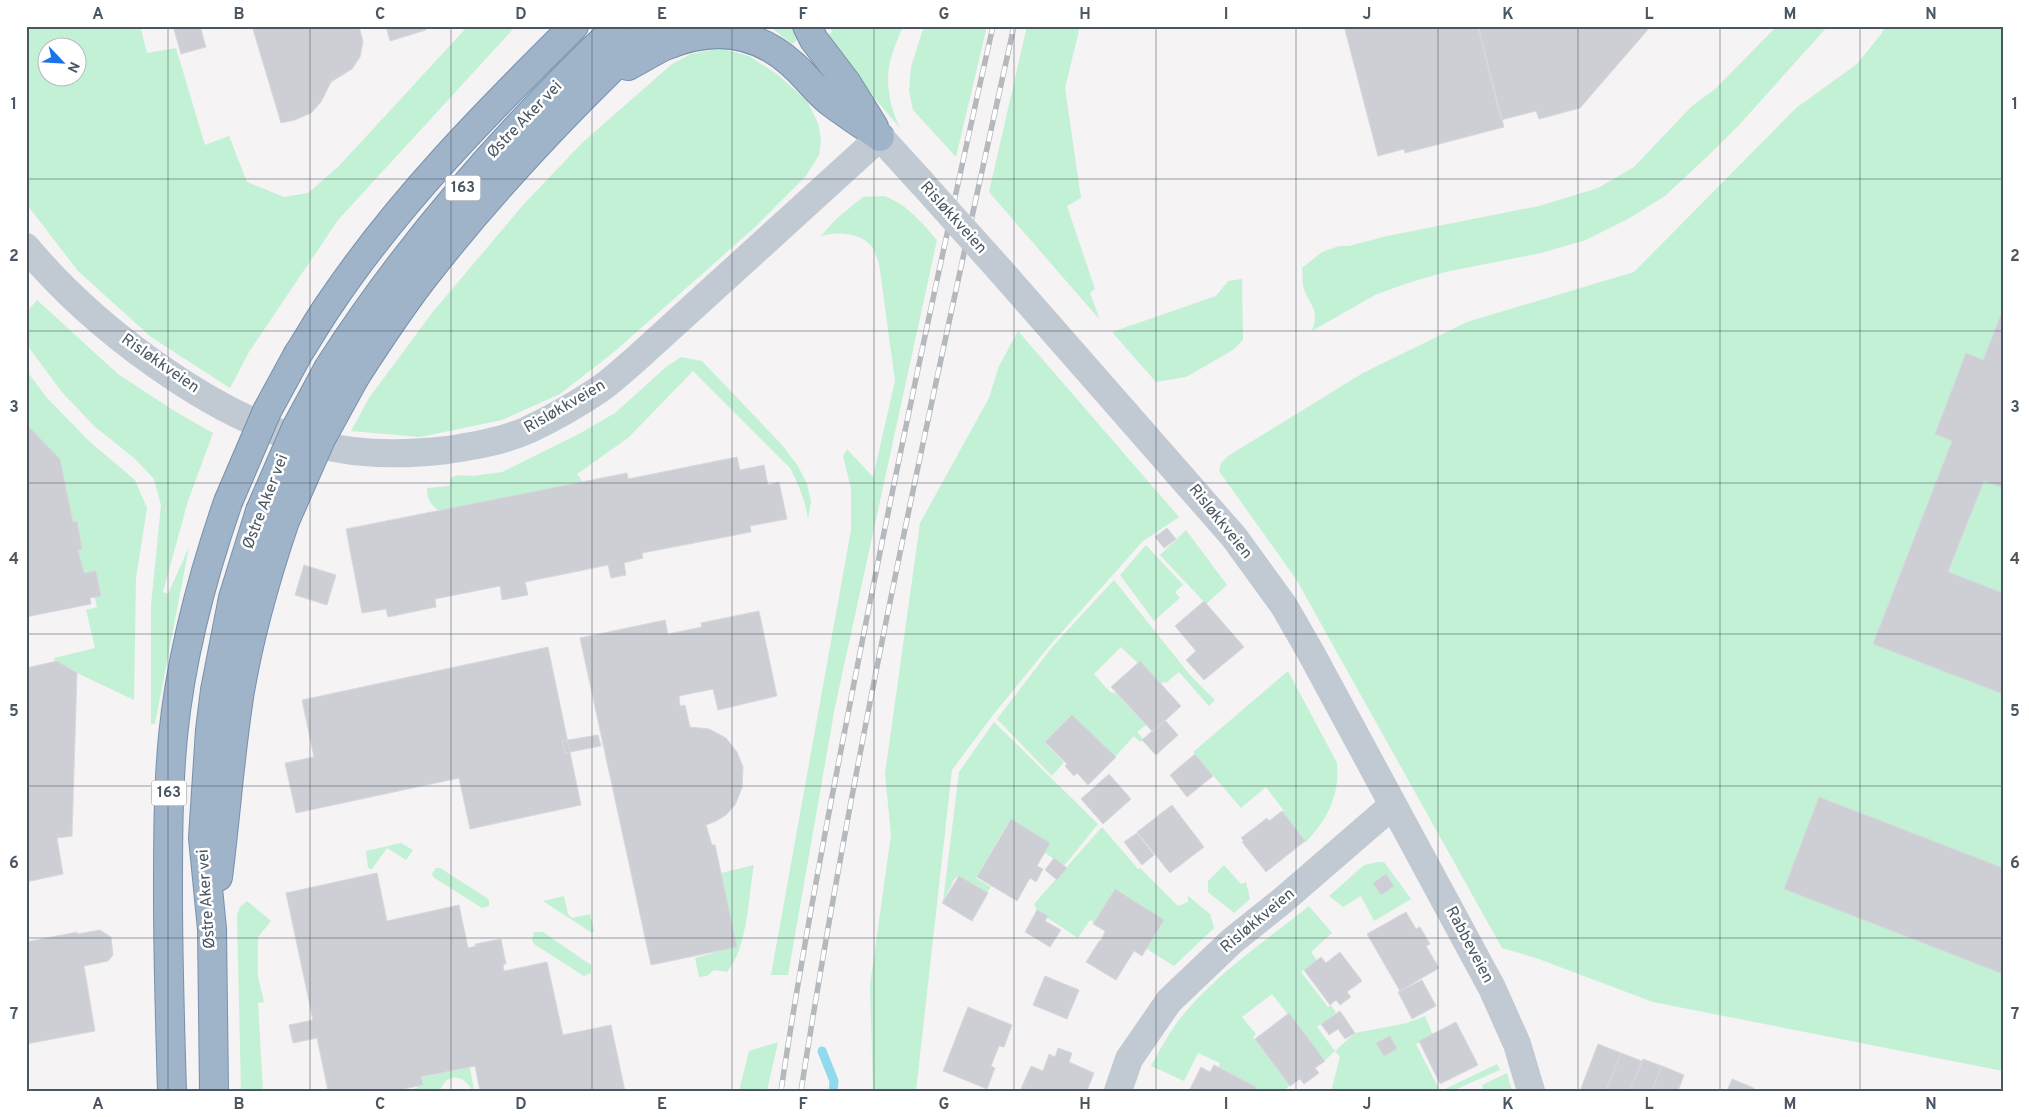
<svg xmlns="http://www.w3.org/2000/svg" width="2029" height="1117" font-family="Overpass,sans-serif">
	<rect width="100%" height="100%" fill="#f5f3f3"/>
	<path fill="#c3f1d5" fill-rule="evenodd" d="M26,26H140L147,53L176,48L205,145L229,136L247,182L284,197L308,193L339,166L468,26H516L338,220L249,352L230,388L151,337L78,271L28,206L26,202ZM48,48H78V78H48Z
		M765,26H791L798,39L792,44L773,29Z
		M830,26H903C898,39 891,54 889,67C886,88 891,109 900,128L843,61L828,35L832,32Z
		M924,26H987L956,157L913,110L909,91L911,67Z
		M1027,26H1080L1065,88L1081,198L1067,206L1095,289L1090,293L1100,320L989,192Z
		M1777,26H1828L1739,125L1712,152L1665,196L1628,219L1586,240L1541,253L1445,272L1405,284L1375,295L1312,331C1320,308 1310,307 1304,289C1302,283 1303,274 1302,268L1322,252L1339,246H1349L1387,236L1539,206L1598,188L1634,167L1691,107L1715,89Z
		M1885,26H2003V1071L1653,1002L1536,958L1502,948L1296,579L1219,471L1221,463L1228,456L1363,373L1467,322L1634,272L1796,108L1857,64L1882,33Z
		M711,50H727L749,56L777,74L807,101L818,123L821,140L819,155L806,176L754,228L614,352L560,394L502,420L420,437L351,431L369,398L432,313L523,205L583,142L672,64L691,54Z
		M884,196C907,204 921,222 937,240L835,707L788,975H771L851,530V489L843,456L847,449L873,477L895,381L879,263C877,259 875,253 873,248C862,233 838,231 821,236L836,219L863,197Z
		M1242,279L1243,340L1233,350L1186,377L1156,382L1112,332L1216,296L1228,281Z
		M37,300L118,374L176,412L213,433L188,501L163,592L168,594L189,547L155,724H151V605L161,505L154,479L134,458L94,426L61,391L30,349L26,338V313Z
		M1018,331L1179,517L1143,541L1051,644L993,715L952,770L916,1091H873L870,985L891,835L885,774L920,523L989,398L999,366Z
		M681,357L702,361L782,445L798,466L807,484L811,501L808,519C805,500 799,485 790,468L693,371L628,438L577,474L586,486L439,511C430,504 427,499 427,488L449,486L451,478L458,475L473,476L502,472L577,435L615,413L666,367Z
		M26,370L47,398L90,442L135,480L147,508L136,578L134,700L56,663L54,658L95,648L86,610L97,607L91,581L79,583L26,475Z
		M1186,530L1227,585L1206,604L1160,555Z
		M1146,545L1183,585L1175,592L1180,598L1154,621L1120,575Z
		M1114,580L1190,675L1215,700L1209,706L1179,672L1166,683L1165,681L1160,685L1121,647L1094,674L1110,692L1117,694L1146,725L1137,732L1144,739L1140,742L1134,736L1114,758L1071,716L1045,743L1064,762L1052,776L997,719L1053,646Z
		M1288,671L1337,763C1340,796 1327,820 1305,843L1282,814L1284,811L1266,787L1241,808L1193,752Z
		M994,722L1098,824L1064,866L1044,852L1048,844L1009,821L976,878L991,887L987,893L958,877L955,878L943,901L959,772Z
		M1102,827L1138,869L1140,868L1178,906L1188,902V896L1210,914L1214,928L1174,966L1147,949L1164,920L1114,890L1094,922L1090,920L1078,938L1037,911L1034,904Z
		M401,843L413,850L406,860L387,848L372,869L368,868L366,851Z
		M1378,862H1384L1411,899L1374,921L1361,896L1343,907L1329,896L1364,865Z
		M754,865C748,898 748,947 727,972L714,970L707,976L699,977L695,958L734,947L717,874Z
		M1224,865L1241,884L1246,882L1250,899L1234,913L1208,892V881Z
		M436,868H440L487,898L489,901V906L482,908L433,877L432,874Z
		M564,896L568,914L572,918L590,914L594,931L592,933L543,901Z
		M247,901L271,921L258,937V977L264,1002L258,1003L263,1091H241L237,915L240,907Z
		M1309,906L1332,933L1311,952L1317,960L1301,972L1328,1007L1331,1005L1336,1013L1317,1027L1335,1051L1355,1033L1407,1023L1425,1016L1433,1035L1416,1044L1440,1091H1331L1340,1057L1335,1051L1324,1061L1272,994L1242,1017L1256,1034L1253,1037L1290,1085L1284,1091H1253L1218,1069L1220,1063L1198,1053L1184,1081L1151,1066C1162,1046 1173,1025 1189,1008C1223,969 1268,939 1309,906Z
		M534,932H543L591,965V973L584,976L534,944L532,940Z
		M778,1042L767,1091H739L749,1051Z
		M1497,1064L1500,1070L1452,1091H1441Z
		M470,1067L474,1091H472C465,1074 446,1072 440,1091H404L418,1088L416,1079Z
		M1507,1073L1512,1091H1483L1482,1085Z"/>
	<g fill="none" stroke-linecap="round" stroke-linejoin="round">
		<path stroke="#90daee" stroke-width="9" d="M822,1051L834,1081L833,1091"/>
	</g>
	<path fill="#cdcfd5" stroke="#d7d9de" d="M173,26H200L206,47L181,54Z
		M252,26H359L363,42L360,57L352,69L331,82L321,102L311,113L295,120L281,123Z
		M386,26H425L426,30L390,41Z
		M1344,26H1478L1504,127L1405,153L1404,149L1378,156Z
		M1478,26H1651L1580,108L1539,119L1536,111L1501,120Z
		M2003,310V488L1984,481L1948,572L2003,593V694L1873,644L1952,441L1935,434L1966,353L1983,360Z
		M26,424L60,459L73,522L77,521L82,549L78,550L84,573L96,571L101,596L90,598L91,604L26,617Z
		M737,457L740,470L764,465L768,485L779,482L787,519L750,526L751,532L642,553L643,558L624,563L626,575L611,578L608,565L525,582L528,595L502,600L500,586L435,599L436,607L388,617L386,609L362,613L346,529L627,473L628,479Z
		M1167,528L1176,539L1164,548L1155,537Z
		M304,565L336,575L327,605L295,595Z
		M1204,601L1244,647L1204,680L1186,660L1196,651L1175,626Z
		M759,611L777,696L718,710L713,689L679,696L680,706L685,705L690,727L709,729L726,738L737,752L743,767L742,788L735,805L726,815L716,821L706,825L712,845H715L737,947L651,965L580,638L665,620L668,634L702,627L701,623Z
		M548,647L581,805L470,829L459,778L296,813L285,763L314,757L302,700Z
		M57,661L77,673L72,836L57,838L63,874L26,882V668Z
		M1140,661L1181,706L1153,732L1111,687Z
		M1072,715L1116,757L1088,785L1077,773L1074,776L1065,766L1067,764L1045,742Z
		M1165,720L1178,735L1156,755L1142,740Z
		M598,735L601,746L565,753L562,741Z
		M1195,754L1213,776L1187,797L1170,775Z
		M1109,774L1131,799L1103,824L1081,799Z
		M1819,797L2003,868V974L1784,889Z
		M1172,805L1204,847L1170,873L1137,832Z
		M1282,811L1305,841L1266,872L1242,842L1244,841L1241,838L1267,818L1269,821Z
		M1011,819L1050,843L1037,866L1043,869L1036,882L1030,878L1017,901L977,877Z
		M1137,833L1154,855L1142,865L1124,842Z
		M1054,858L1067,868L1057,880L1045,870Z
		M377,873L387,921L459,905L468,948L476,946L475,944L501,939L506,964H503L504,971L547,962L563,1035L611,1025L625,1091H480L475,1066L421,1077L423,1085L394,1091H328L317,1038L293,1043L289,1025L313,1020L286,893Z
		M1386,874L1394,886L1381,895L1373,883Z
		M959,876L988,893L972,921L942,903Z
		M1115,889L1164,920L1142,956L1134,951L1116,980L1086,962L1100,940L1101,941L1105,931L1093,924Z
		M1037,910L1048,916L1045,921L1061,930L1050,947L1025,932Z
		M1406,912L1416,929L1420,927L1430,944L1426,946L1439,968L1400,991L1367,934Z
		M100,930L111,937L113,955L108,961L84,966L95,1031L26,1044V942L77,932V934Z
		M1340,952L1362,981L1347,992L1351,997L1340,1005L1336,1000L1330,1005L1304,970L1321,957L1326,963Z
		M1045,976L1079,990L1067,1019L1033,1005Z
		M1422,980L1436,1006L1412,1019L1398,992Z
		M968,1007L1012,1025L1004,1047L999,1046L991,1066L995,1068L987,1089L943,1071Z
		M1340,1011L1355,1033L1345,1039L1338,1029L1329,1035L1321,1024Z
		M1289,1013L1325,1061L1315,1068L1319,1073L1304,1084L1300,1079L1290,1086L1255,1039Z
		M1456,1022L1478,1065L1440,1084L1419,1041Z
		M1390,1036L1397,1049L1384,1056L1376,1043Z
		M1598,1044L1621,1053L1606,1091H1580Z
		M1058,1048L1072,1053L1069,1062L1094,1073L1087,1091H1020L1031,1066L1043,1071L1049,1054L1055,1057Z
		M1621,1053L1642,1061L1630,1091H1606Z
		M1643,1059L1662,1066L1652,1091H1630Z
		M1214,1065L1256,1087L1254,1091H1189L1201,1067L1210,1072Z
		M1662,1066L1684,1075L1678,1091H1652Z
		M1732,1079L1754,1088L1753,1091H1727Z"/>
	<g fill="none" stroke-linecap="round" stroke-linejoin="round">
		<defs>
			<path id="trunk" d="M807,26L814,40L846,82L874,127
				M628,66C640,60 652,52 665,46C710,27 755,30 792,64C806,76 816,91 830,102C846,114 863,125 880,137
				M298,354C309,337 319,319 331,302C399,201 487,112 574,26
				M329,367C410,241 509,129 618,26
				M355,377C377,343 399,309 424,277C494,187 573,104 656,26
				M218,877C226,815 230,753 240,691C250,633 266,577 285,521
				M172,1091C170,1025 168,960 168,895C168,842 168,789 173,736C181,656 202,577 228,502
				M214,1091L212,929L203,838L210,730L215,690L233,598L260,511"/>
		</defs>
		<use href="#trunk" stroke="#7690ad" stroke-width="30"/>
		<path stroke="#c1cad2" stroke-width="28" d="M1118,1091L1129,1059L1169,1001L1232,941L1282,901L1393,805"/>
		<path stroke="#c1cad2" stroke-width="28" d="M26,247C93,327 210,416 312,443C355,455 404,455 447,450C474,446 503,441 528,430C551,419 576,405 597,391C611,382 623,370 635,360L880,137L921,182
			M1000,270L1234,537L1284,606L1311,653L1492,988L1517,1044L1531,1091"/>
		<use href="#trunk" stroke="#9fb4c9" stroke-width="28"/>
		<defs>
			<path id="rail" d="M781,1091C800,963 824,836 849,709C893,481 942,253 993,26
				M801,1091C857,733 936,379 1014,26"/>
		</defs>
		<use href="#rail" stroke="#b5b8bd" stroke-width="5.5"/>
		<use href="#rail" stroke="#fff" stroke-width="4" stroke-dasharray="11" stroke-linecap="butt"/>
		<defs>
			<path id="trunk-bridge" d="M228,502L267,411L298,354
				M260,511L296,428L329,367
				M285,521L321,439L355,377"/>
		</defs>
		<use href="#trunk-bridge" stroke="#7690ad" stroke-width="30" stroke-linecap="butt"/>
		<path stroke="#c1cad2" stroke-width="28" d="M921,182L1000,270"/>
		<use href="#trunk-bridge" stroke="#9fb4c9" stroke-width="28"/>
	</g>
	<path fill="none" stroke="#4a5661" stroke-width="1" stroke-opacity="0.55" d="M168,26V1091M310,26V1091M451,26V1091M592,26V1091M732,26V1091M874,26V1091M1014,26V1091M1156,26V1091M1296,26V1091M1438,26V1091M1578,26V1091M1720,26V1091M1860,26V1091M26,179H2003M26,331H2003M26,483H2003M26,634H2003M26,786H2003M26,938H2003"/>
	<g text-anchor="middle" dominant-baseline="central" stroke-width="5" stroke-linejoin="round" paint-order="stroke">
		<g fill="#fff" stroke="#808990" stroke-width="1">
			<rect x="445.5" y="175.5" width="35" height="25" rx="4"/>
			<rect x="151.5" y="780.5" width="35" height="25" rx="4"/>
		</g>
		<g font-size="15" font-weight="bold" fill="#4a5661">
			<text x="463" y="188">163</text>
			<text x="169" y="793">163</text>
		</g>
		<g font-size="16" fill="#4a5661" stroke="#fff">
			<text transform="translate(525 120) rotate(-46)">Østre Aker vei</text>
			<text transform="translate(953 218) rotate(48)">Risløkkveien</text>
			<text transform="translate(160 364) rotate(35)">Risløkkveien</text>
			<text transform="translate(565 407) rotate(-30)">Risløkkveien</text>
			<text transform="translate(266 502) rotate(-69)">Østre Aker vei</text>
			<text transform="translate(1220 522) rotate(51)">Risløkkveien</text>
			<text transform="translate(207 899) rotate(-94)">Østre Aker vei</text>
			<text transform="translate(1258 921) rotate(-40)">Risløkkveien</text>
			<text transform="translate(1469 945) rotate(62)">Rabbeveien</text>
		</g>
	</g>
	<rect width="2029" height="1117" fill="none" stroke="#ffffff" stroke-width="55"/>
	<g transform="translate(62 62) rotate(115)"><circle r="24" fill="#ffffff" stroke="#b7bbc0"/>
	<path d="M0-4L9 19L0 12L-9 19Z" fill="#1a73e8"/>
	<text y="-8" font-size="14" font-weight="bold" text-anchor="middle" fill="#4a5661">N</text>
	</g>
	<rect x="28" y="28" width="1974" height="1062" fill="none" stroke="#4a5661" stroke-width="2"/>
	<g font-size="16" text-anchor="middle" font-weight="bold" fill="#4a5661">
		<text x="98" y="19">A</text>
		<text x="239" y="19">B</text>
		<text x="380" y="19">C</text>
		<text x="521" y="19">D</text>
		<text x="662" y="19">E</text>
		<text x="803" y="19">F</text>
		<text x="944" y="19">G</text>
		<text x="1085" y="19">H</text>
		<text x="1226" y="19">I</text>
		<text x="1367" y="19">J</text>
		<text x="1508" y="19">K</text>
		<text x="1649" y="19">L</text>
		<text x="1790" y="19">M</text>
		<text x="1931" y="19">N</text>
		<text x="14" y="109">1</text>
		<text x="2015" y="109">1</text>
		<text x="14" y="261">2</text>
		<text x="2015" y="261">2</text>
		<text x="14" y="412">3</text>
		<text x="2015" y="412">3</text>
		<text x="14" y="564">4</text>
		<text x="2015" y="564">4</text>
		<text x="14" y="716">5</text>
		<text x="2015" y="716">5</text>
		<text x="14" y="868">6</text>
		<text x="2015" y="868">6</text>
		<text x="14" y="1019">7</text>
		<text x="2015" y="1019">7</text>
		<text x="98" y="1109">A</text>
		<text x="239" y="1109">B</text>
		<text x="380" y="1109">C</text>
		<text x="521" y="1109">D</text>
		<text x="662" y="1109">E</text>
		<text x="803" y="1109">F</text>
		<text x="944" y="1109">G</text>
		<text x="1085" y="1109">H</text>
		<text x="1226" y="1109">I</text>
		<text x="1367" y="1109">J</text>
		<text x="1508" y="1109">K</text>
		<text x="1649" y="1109">L</text>
		<text x="1790" y="1109">M</text>
		<text x="1931" y="1109">N</text>
	</g>
</svg>
